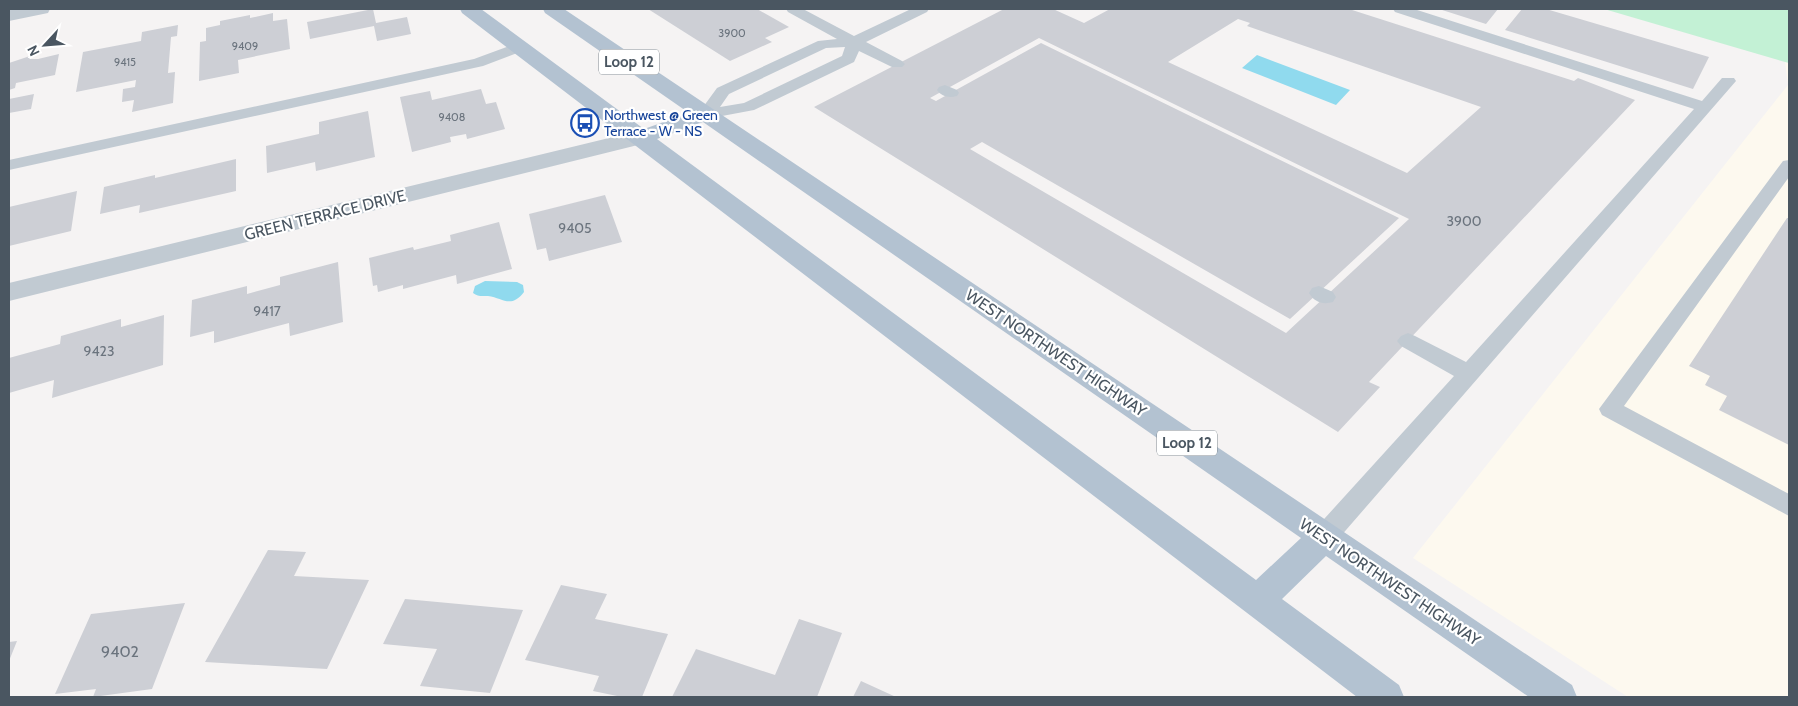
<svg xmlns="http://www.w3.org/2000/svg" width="1798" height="706" font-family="Cabin,sans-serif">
	<rect width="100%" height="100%" fill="#f5f3f3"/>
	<path fill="#fdf9ef" d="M1785,62L1789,63V697H1628L1413,558L1788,85Z"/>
	<path fill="#c3f1d5" d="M1604,9H1789V63L1785,62Z"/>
	<path fill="#90daee" d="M1257,55L1350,90L1336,105L1242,68Z
		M485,281L517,282L523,285L524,292C511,309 503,298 488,296C482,296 478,297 473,293L475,286Z"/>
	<path fill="#cdcfd5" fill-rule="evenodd" d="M373,9L376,23L407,17L411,34L377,41L374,26L310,39L307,22Z
		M648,9H757L789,27L765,38L772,42L730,61Z
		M1004,9H1053L1084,23L1110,9H1349L1574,81L1578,78L1635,100L1369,382L1380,387L1338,432L814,107ZM1238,19L1250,23L1247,26L1481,107L1407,173L1168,62ZM1039,38L1409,219L1286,333L970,149L982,142L1290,319L1399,218L1041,43L936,101L930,98Z
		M1439,9H1498L1486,24Z
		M1522,9H1546L1709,57L1693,89L1505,30Z
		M273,13V21L287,19L290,49L238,60L239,73L199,81L200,42L206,41V28L220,25V21L250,15V18Z
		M178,25L177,36L171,37L168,73L175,72L173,103L132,112L134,100L122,102L123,89L135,87L136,80L76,92L83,52L141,41L142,32Z
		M59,54L55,75L16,83L15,88L9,90V63L30,56V59H38Z
		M481,89L486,104L496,102L505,129L467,139L466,134L450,137L451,142L412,152L400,97L430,91L432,100Z
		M34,94L31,109L9,113V99Z
		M368,111L375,157L316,171L315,162L267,173L266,146L319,134V122Z
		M236,159V191L139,213L140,205L100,214L104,187L155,175V178Z
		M77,191L71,231L9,246V207Z
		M605,195L622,242L549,261L546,248L537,250L529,214Z
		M1787,218H1789V445L1719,410L1727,396L1705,385L1710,376L1689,366Z
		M499,222L512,269L457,284L456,275L403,289V285L378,292L377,285L373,286L369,258L413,247L414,250L451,241L450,235Z
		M338,262L343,322L290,336L289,323L214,343V331L190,337L192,300L247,286V294L280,285V277Z
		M164,315L163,365L52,398L54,380L9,393V358L60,344L61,336L121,319V327Z
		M268,550L306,552L294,576L369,580L327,669L205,662Z
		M561,585L607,594L595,619L668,634L642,697H622L593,691L599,676L525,660Z
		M405,599L523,610L490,693L420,686L437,649L383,644Z
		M185,603L152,689L93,697L96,689L55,694L91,614Z
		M799,619L842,633L817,697H672L696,649L775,675Z
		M17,641L9,661V642Z
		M861,681L896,697H853Z"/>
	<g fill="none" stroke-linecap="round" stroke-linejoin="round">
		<path fill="#c1cad2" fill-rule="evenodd" d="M786,9H803L854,36L911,9H929L927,12L866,42L902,61L905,64L902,67H892L859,51L854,62L754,110L706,119L700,117L698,114L717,88L818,41L837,39L788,12ZM845,47L842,56L744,103L720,107L729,94L826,48Z
			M1393,9H1414L1702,101L1722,78H1734L1736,81L1333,545L1324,548L1315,545L1312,537L1315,529L1454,376L1401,346L1397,341L1401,336L1408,333L1415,336L1466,362L1694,109L1395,12Z
			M520,42L525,44L528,47L525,50L483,66L9,170V160L474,59Z
			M945,85L957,90L959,93L957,96C949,98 942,97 937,90L939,87Z
			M1789,160V177L1624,406L1789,494V516L1602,415L1599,409L1783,161Z
			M1319,286L1333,292L1336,297L1333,302C1323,305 1314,302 1309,293L1312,288Z"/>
		<path fill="#c1cad2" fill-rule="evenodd" d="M9,9H50L48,13L9,21Z
			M642,130L650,132L653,137L650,142L9,301V283Z"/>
		<path fill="#b3c2d1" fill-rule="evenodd" d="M460,9H481L644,129L689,113L545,13L543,9H564L1572,685L1577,697H1529L1326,556L1282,599L1399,685L1404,697H1357L462,13ZM703,122L1301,538L1256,580L657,139Z"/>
	</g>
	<defs>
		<symbol id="bus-ring" viewBox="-11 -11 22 22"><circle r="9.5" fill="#fff" stroke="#1a4fb4" stroke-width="1.5"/><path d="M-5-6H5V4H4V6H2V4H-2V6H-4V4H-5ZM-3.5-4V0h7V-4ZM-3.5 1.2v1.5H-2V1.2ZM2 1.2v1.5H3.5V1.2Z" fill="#1a4fb4"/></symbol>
	</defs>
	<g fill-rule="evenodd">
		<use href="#bus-ring" x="569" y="107" width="32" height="32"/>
	</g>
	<g text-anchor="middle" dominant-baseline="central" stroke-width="4.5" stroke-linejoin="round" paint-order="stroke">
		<g font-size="11" fill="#6b747e">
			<text x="732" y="33">3900</text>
			<text x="245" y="46">9409</text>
			<text x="125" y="62">9415</text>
			<text x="452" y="117">9408</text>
		</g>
		<g font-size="14" fill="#164399" stroke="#fff" text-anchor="start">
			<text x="604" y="115">Northwest @ Green<tspan x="604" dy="16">Terrace - W - NS</tspan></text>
		</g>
		<g font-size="14" fill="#6b747e">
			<text x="1464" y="221">3900</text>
			<text x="575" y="228">9405</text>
			<text x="267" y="311">9417</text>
			<text x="99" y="351">9423</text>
		</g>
		<g fill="#fff" stroke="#808990" stroke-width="1">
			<rect x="599" y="49.5" width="60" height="25" rx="4"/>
			<rect x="1157" y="430.5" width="60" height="25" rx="4"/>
		</g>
		<g font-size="15" font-weight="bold" fill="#4a5661">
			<text x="629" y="62">Loop 12</text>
			<text x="1187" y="443">Loop 12</text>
		</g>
		<g font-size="16" fill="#4a5661" stroke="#fff">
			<text transform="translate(325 215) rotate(-14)">GREEN TERRACE DRIVE</text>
			<text transform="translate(1056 353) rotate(34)">WEST NORTHWEST HIGHWAY</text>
			<text transform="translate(1390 582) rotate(34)">WEST NORTHWEST HIGHWAY</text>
		</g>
		<g font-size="16" fill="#6b747e">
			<text x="120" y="651">9402</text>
		</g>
	</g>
	<rect width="1798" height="706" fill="none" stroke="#4a5661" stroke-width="20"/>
	<g transform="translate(45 45) rotate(244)" stroke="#ffffff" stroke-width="4" paint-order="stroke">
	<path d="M0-4L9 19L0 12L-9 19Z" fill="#4a5661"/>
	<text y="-8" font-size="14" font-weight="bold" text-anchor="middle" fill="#4a5661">N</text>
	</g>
</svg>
